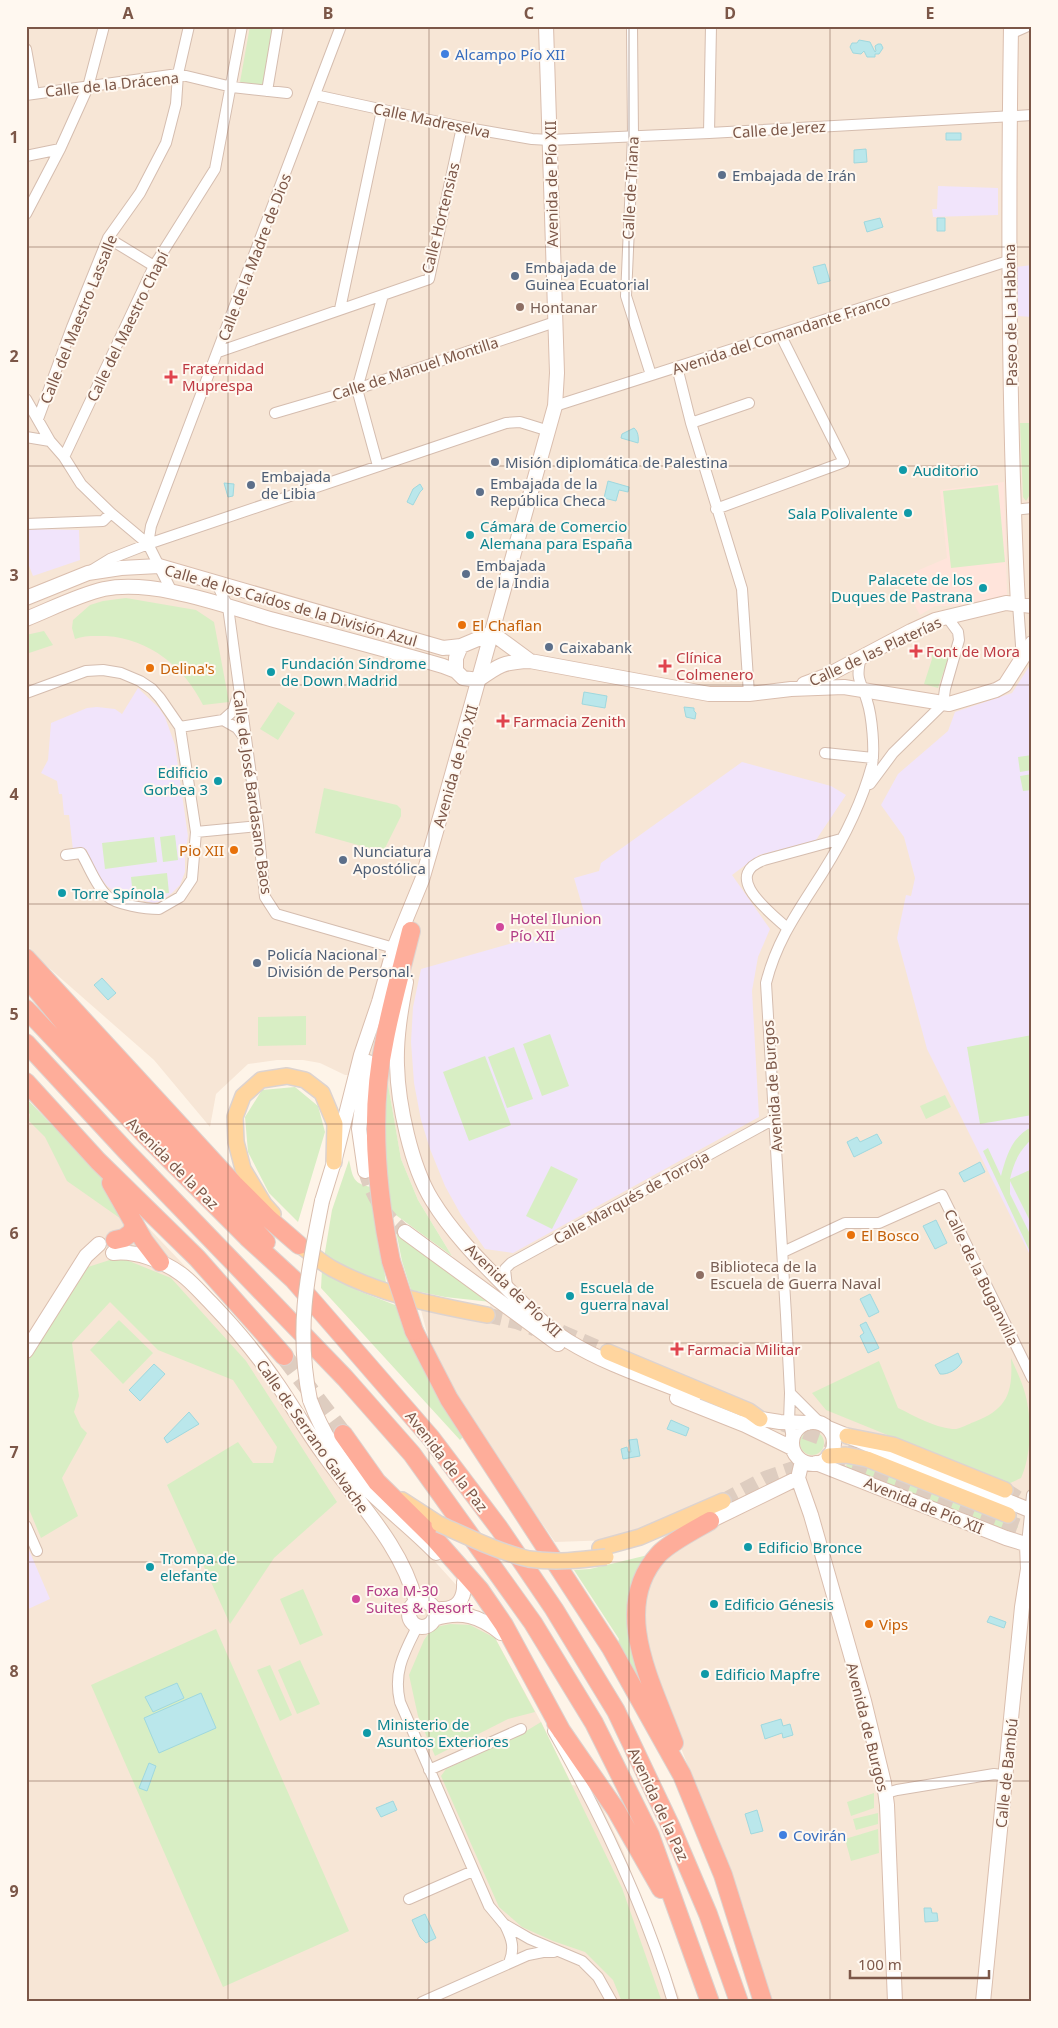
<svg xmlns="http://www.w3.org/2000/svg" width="1058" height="2028" font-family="'Noto Sans',sans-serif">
	<rect width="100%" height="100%" fill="#fef4e8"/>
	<path fill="#f7e6d6" d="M26,26H1032V2002H770L744,1908L657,1687L646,1645L643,1590L707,1503L612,1540L555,1542L521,1493L459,1399L449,1381L428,1337L421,1310L486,1323L491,1302L452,1256L418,1200L401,1159L386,1074L345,1075L320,1063L303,1060H277L248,1064L216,1094L210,1127L154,1060L40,960L26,944Z
		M26,1099L199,1281L348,1481L419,1544L459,1588L493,1634L541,1722L572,1785L593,1788L623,1851L681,2002H26Z"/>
	<path fill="#ffe4db" d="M1004,482L1007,595L956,606H935L920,615L900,578L947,558L940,490Z"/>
	<path fill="#f1e4fb" d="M938,186L998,188V215L933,217L932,209H937Z
		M1032,265V317L1018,316L1016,267Z
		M26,529L79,530L80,560L33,576L26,558Z
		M1032,662V1259L927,1049L897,938L906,895L911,896L915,878L904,837L881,805L898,774L948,731L955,712L1012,693Z
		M138,688L159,708L165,717L175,745L188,836L185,855V872L180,885L172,893L159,902L153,903L119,895L107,886L97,873L86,849L73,850L69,815H64L62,794H59L57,781L41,773L48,760L51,723L87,708L97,707L115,709L122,714Z
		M742,762L831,786L846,795L816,840L759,855L732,875L770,929L758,957L752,991L759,1117L513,1253L485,1249L461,1215L445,1186L430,1149L421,1120L414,1083L411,1042L413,1007L421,969L587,922L574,878L599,871L601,863Z
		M26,1543L50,1599L26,1610Z"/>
	<path fill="#d8eec4" d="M250,26H273L263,85L240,82Z
		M1020,423H1032V491L1026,501L1023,497Z
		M998,485L1005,562L951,568L943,491Z
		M126,598L196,610L214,622L229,702L203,705C184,667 150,639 106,636C96,636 85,635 75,639L72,628L73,620L90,605L103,601Z
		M44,631L53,645L26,654V635Z
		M932,649L951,650L938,688L924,684L932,659Z
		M278,702L295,713L278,740L260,729Z
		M1032,755V770L1020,772L1018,757Z
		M1032,774V790L1023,791L1020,776Z
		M324,788L397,805L401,809V816L383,852L315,833Z
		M175,835L178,860L163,862L160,837Z
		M154,837L157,862L105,869L102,843Z
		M167,873L169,893L133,897L131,877Z
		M306,1016V1045L258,1046V1017Z
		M550,1034L569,1086L542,1096L523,1044Z
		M1032,1035V1115L980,1124L967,1047Z
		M514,1047L533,1099L507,1108L488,1057Z
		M485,1056L511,1125L469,1141L443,1072Z
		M386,1073L401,1159L418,1200L452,1256L389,1210L383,1154Z
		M295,1087L318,1106L325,1132L298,1222L269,1193L248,1152L245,1117L262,1090Z
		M945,1095L951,1107L926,1119L920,1106Z
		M26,1098L102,1177L121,1203L124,1221L67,1181L45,1137L29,1121L30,1114L26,1112Z
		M1032,1127V1139C1019,1151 1014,1162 1010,1179L1032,1169V1225L1010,1181V1194L1032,1238V1256L983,1151L988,1148L1001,1176C1006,1157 1012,1136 1032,1127Z
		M349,1160C353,1178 353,1184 372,1187L386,1283L353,1272L324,1258L332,1210Z
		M551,1166L578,1179L552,1229L526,1216Z
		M396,1231L491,1302L445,1297L411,1290L402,1261Z
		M119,1257L171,1278L246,1361L337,1502L274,1558L230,1624L167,1485L238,1442L253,1463H273L277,1447L233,1380L158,1350L110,1302L72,1343L79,1396L74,1412L81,1427L87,1433L62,1478L78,1516L41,1538L26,1502V1364L88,1267Z
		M322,1270L359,1291L395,1305L421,1361L464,1436L460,1440L321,1288Z
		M119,1320L153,1353L123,1384L90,1350Z
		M1011,1358C1015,1368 1021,1379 1024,1390C1032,1414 1032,1455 1021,1478L1008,1484L826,1410L812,1393L879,1361L898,1408C915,1416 933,1427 952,1429C959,1430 968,1424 974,1422C1008,1409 1013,1392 1011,1358Z
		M800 1443a12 12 0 1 1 24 0a12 12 0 1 1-24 0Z
		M859,1461L1012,1513L1017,1517L1018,1527L1012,1534L848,1469L846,1465L850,1462Z
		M648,1555L634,1590L664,1729L617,1645L619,1639L574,1570L590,1569Z
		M303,1589L323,1635L300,1645L280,1599Z
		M450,1624L470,1625L495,1638L535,1712L508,1719L435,1756L418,1716L409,1675L424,1640L429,1633L436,1627Z
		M216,1629L349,1931L223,1987L91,1685Z
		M300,1660L320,1704L297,1714L278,1670Z
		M270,1665L292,1715L280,1721L257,1670Z
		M541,1722L622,1888L662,2002H622L613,1980L585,1952L553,1941L522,1927L499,1907L441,1776L446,1769L518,1736Z
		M874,1793V1808L851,1816L847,1802Z
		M878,1813V1824L856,1830L853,1819Z
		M878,1829L879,1853L851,1861L845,1839Z"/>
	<path fill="#bae7eb" stroke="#9fd8de" d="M859,40L870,42L875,52L876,51L875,46L878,44H881L883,48L879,54H875V57H867L864,51L861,54L853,53L850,47L852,43H857Z
		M946,133H961V140H946Z
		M866,149L867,162L854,163V150Z
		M880,218L883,227L867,232L864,222Z
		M937,218H945V231H937Z
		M825,264L830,281L818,284L813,267Z
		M634,428C638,431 639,438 638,443L621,438L622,434Z
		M608,481L629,487L628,492L619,490L616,501L604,498Z
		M224,483L234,484L233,496L228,497Z
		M420,484L423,489L420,492L413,505L407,502L413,489Z
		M584,692L607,696L605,708L582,704Z
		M684,707L694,708V711L696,713L695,719L686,717Z
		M102,978L116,993L108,1000L94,985Z
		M877,1134L882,1143L854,1157L847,1142L857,1137L860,1142Z
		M980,1162L985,1172L964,1182L959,1173Z
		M936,1220L947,1243L935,1249L923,1226Z
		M870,1294L879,1312L869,1317L860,1299Z
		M866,1322L879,1348L868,1353L860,1336L864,1333L860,1325Z
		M958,1353L962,1362C958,1369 948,1375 940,1374L935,1365Z
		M154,1364L165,1374L140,1401L129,1390Z
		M189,1412L199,1424L167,1443L164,1438Z
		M671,1420L689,1428L686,1436L667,1429Z
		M637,1439L640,1456L623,1459L621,1449L627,1447L628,1452H631L629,1440Z
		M990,1616L1006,1622L1004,1628L987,1622Z
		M177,1683L184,1698L153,1712L145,1697Z
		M201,1693L216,1728L159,1753L144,1718Z
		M781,1719L783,1726L790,1724L793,1735L783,1738L782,1733L765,1739L761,1725Z
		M149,1763L156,1766L147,1791L139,1788Z
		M393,1801L397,1810L381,1817L376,1808Z
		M757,1810L763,1831L751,1834L745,1814Z
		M924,1908H931L932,1913H937L938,1921L925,1922Z
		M425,1914L436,1938L426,1943L420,1937L412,1920Z"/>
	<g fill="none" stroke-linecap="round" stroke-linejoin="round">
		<path stroke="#decdc0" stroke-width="14" stroke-dasharray="14 7" stroke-linecap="butt" d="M365,1171C373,1199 383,1213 405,1232"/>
		<path stroke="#decdc0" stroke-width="15" stroke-dasharray="15 8" stroke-linecap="butt" d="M487,1315L518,1322L535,1329
			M561,1332L608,1352
			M783,1424L872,1456
			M1005,1490L1032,1507
			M723,1501L766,1478L810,1463L851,1465L1032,1531"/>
		<path stroke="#decdc0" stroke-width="18" stroke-dasharray="18 9" stroke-linecap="butt" d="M284,1356L343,1434"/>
		<defs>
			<path id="street" d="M632,26L633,136L626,296L651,375
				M1010,34L1028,26
				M26,49L34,93
				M267,91L278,26
				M26,95L178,74L232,87L287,93
				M315,95L462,127L532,139L550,140L709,133L1032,115
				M709,133L711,26
				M26,156L60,149
				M26,214L60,149L88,87L104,26
				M108,238L154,266
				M340,309L382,110
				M218,352L429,279L462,127
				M677,367L691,423L742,589L749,694
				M357,389L383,295
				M357,389L378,466
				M26,399L50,441L64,457L81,484L111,513L148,544L172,592
				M555,406L1008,261
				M275,413L357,389L555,322
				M38,419L72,327L108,238L140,193L166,143L176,104L178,74L189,26
				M691,423L749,403
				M26,437L50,441
				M64,457L154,266L215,169L242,26
				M716,509L844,462L780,334
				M1014,510L1032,508
				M26,524L103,521L111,513
				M148,544L151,526C213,359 278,193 341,26
				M92,570L110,559L148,544L506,423L520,422L549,431
				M216,582L228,607L258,826L265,897L276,914L394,948
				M1018,604L1022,659
				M26,693L86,671L103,670L121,673L140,681L152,689L160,698L180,727L196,832L192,879L180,897L159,909C147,909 116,905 107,896C96,886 89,866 81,853L66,855
				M223,720L237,728L246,740
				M180,727L223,720L233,711L238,695
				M825,753L873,758
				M870,784L893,753L943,704L945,689L959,640L958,632L947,617
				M196,832L258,826
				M787,928C770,912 721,876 764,860L841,839
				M783,1252L845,1223H879L942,1195L1032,1378
				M507,1287L505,1269L511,1263L774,1119
				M790,1393L820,1423
				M792,1438L789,1422L790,1393L786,1315L766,983C777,939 799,910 823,872C843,840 862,802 872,765C875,750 872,716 867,701C861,680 855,681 861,657
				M26,1526L37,1551
				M1027,1544L1032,1495
				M417,1627C404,1653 393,1672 400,1702L489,1906L504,1924L530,1939L582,1961L598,1977L612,2002
				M553,1731C602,1817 645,1907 673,2002
				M429,1770L521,1729
				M886,1796L890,1792L897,1790L994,1774L1002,1775L1005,1778
				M409,1899L473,1871
				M505,1925C512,1939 515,1948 509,1963
				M422,2002L528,1955L543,1952H554"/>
			<path id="secondary" d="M1011,26C1008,219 1008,412 1018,604
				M26,598L88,573L121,568L159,566L443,648L461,646L492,633
				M26,619C51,609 78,595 104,589C155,579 225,606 274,620C330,635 387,650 443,666L456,671
				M492,633L530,661
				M461,646L456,658V671L463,678L478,680C499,665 503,662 530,661L709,694H749L791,689L844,687L949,704L996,690L1005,685L1032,643
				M804,684L828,675L911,631L935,620L1006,603L1032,606
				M406,982C401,1009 396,1037 397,1065C398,1104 411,1166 432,1200C451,1231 477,1258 503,1284C523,1304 544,1326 568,1341C607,1365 652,1379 694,1396
				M365,1171L359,1129L368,1062
				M322,1201L334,1162L361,1055L379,1002L394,948L422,880L441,814L555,406L557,373L546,26
				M405,1232L558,1344
				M113,1253C135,1250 163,1261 181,1274C192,1282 201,1293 211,1303C235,1328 258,1355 278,1385C293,1407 306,1430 322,1452C356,1501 401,1543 416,1602
				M26,1351L86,1256L99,1244
				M677,1398L745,1425L792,1448
				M310,1400C322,1432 339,1460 363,1485C386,1509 413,1529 436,1553
				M748,1417L780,1422L807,1423
				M792 1443a21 21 0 1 1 42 0a21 21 0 1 1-42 0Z
				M828,1428L1032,1511
				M802,1461L798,1478L811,1515L864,1701L884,1783L887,1805L895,2002
				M816,1463L1006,1538L1032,1546
				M710,1521L798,1478
				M409 1614a13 13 0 1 1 26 0a13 13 0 1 1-26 0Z
				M441,1609C458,1610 465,1598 464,1582
				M434,1619C461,1610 480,1616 501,1633
				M983,2002L1022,1607L1028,1569L1027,1544"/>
			<path id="primary" d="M273,1214L264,1204L243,1169L236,1142L235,1117L243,1096L261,1080L287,1076L305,1080L322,1093L335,1124L334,1162
				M302,1247C312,1254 322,1263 333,1269C381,1295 434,1305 487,1315
				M608,1352L749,1411L760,1419
				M847,1436L893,1445L1005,1490
				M829,1456L846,1455L867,1459L1008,1515
				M402,1500L439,1524
				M600,1548L640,1537L723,1501"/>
			<path id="highway" d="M26,958L234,1184L269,1219L299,1245
				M26,977L69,1029L266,1242
				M26,1009L146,1136L247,1237L293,1279L431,1438L499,1528L554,1609L616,1711L671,1827L708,1914L739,2002
				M26,1043L126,1151L345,1378L412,1454L533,1623L594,1723L650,1835L710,2002
				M26,1082L98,1161L197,1258L284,1356
				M111,1183L144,1241L160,1262
				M115,1240L124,1238L132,1232L134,1223
				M391,1261C376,1188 369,1112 385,1038C392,1002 402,967 411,931
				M414,1331L449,1399L611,1648L682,1775L723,1875L763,2002
				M343,1434L377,1482L434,1538L480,1590L504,1625L562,1732
				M556,1723L616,1810L661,1889
				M674,1743C653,1685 609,1608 659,1554C669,1543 696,1529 710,1521"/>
		</defs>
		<use href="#street" stroke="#d5bdaf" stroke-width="12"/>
		<use href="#secondary" stroke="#dabeae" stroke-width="16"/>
		<use href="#primary" stroke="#ddd3cf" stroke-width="18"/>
		<use href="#highway" stroke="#ddd3cf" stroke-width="20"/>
		<use href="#street" stroke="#fff" stroke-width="10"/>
		<use href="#secondary" stroke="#fff" stroke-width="14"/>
		<use href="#primary" stroke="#ffd59e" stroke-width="15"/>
		<use href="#highway" stroke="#fead9a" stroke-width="18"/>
		<defs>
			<path id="secondary-bridge" d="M310,1400C295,1327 308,1272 322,1201"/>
			<path id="primary-bridge" d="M439,1524C466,1536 501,1553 529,1559C555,1563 581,1560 606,1557"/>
			<path id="highway-bridge" d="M391,1261L414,1331"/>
		</defs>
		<use href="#secondary-bridge" stroke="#dabeae" stroke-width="16" stroke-linecap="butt"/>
		<use href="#primary-bridge" stroke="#ddd3cf" stroke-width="18" stroke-linecap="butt"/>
		<use href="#highway-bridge" stroke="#ddd3cf" stroke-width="20" stroke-linecap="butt"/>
		<use href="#secondary-bridge" stroke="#fff" stroke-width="14"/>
		<use href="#primary-bridge" stroke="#ffd59e" stroke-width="15"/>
		<use href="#highway-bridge" stroke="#fead9a" stroke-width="18"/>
	</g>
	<path fill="none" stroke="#7c5748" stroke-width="1" stroke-opacity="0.55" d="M228,26V2002M429,26V2002M629,26V2002M830,26V2002M26,247H1032M26,466H1032M26,685H1032M26,904H1032M26,1124H1032M26,1343H1032M26,1562H1032M26,1781H1032"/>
	<g fill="#3f7fe0" stroke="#fff8f0" stroke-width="2">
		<circle cx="445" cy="54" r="5"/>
		<circle cx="783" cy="1835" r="5"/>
	</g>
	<g fill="#5c6f8a" stroke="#fff8f0" stroke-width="2">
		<circle cx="722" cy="175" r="5"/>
		<circle cx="515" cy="276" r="5"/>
		<circle cx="495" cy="462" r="5"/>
		<circle cx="251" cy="485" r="5"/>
		<circle cx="480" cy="492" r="5"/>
		<circle cx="466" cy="574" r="5"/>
		<circle cx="549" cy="647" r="5"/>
		<circle cx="343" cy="860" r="5"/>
		<circle cx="257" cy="963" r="5"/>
	</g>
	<g fill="#8d6e63" stroke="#fff8f0" stroke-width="2">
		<circle cx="520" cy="307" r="5"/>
		<circle cx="700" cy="1275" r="5"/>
	</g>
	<g fill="#e0444e" stroke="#fff8f0" stroke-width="2">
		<path d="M168.5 369.5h5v5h5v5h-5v5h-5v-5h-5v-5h5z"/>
		<path d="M913.5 643.5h5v5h5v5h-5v5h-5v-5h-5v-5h5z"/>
		<path d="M662.5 658.5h5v5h5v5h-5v5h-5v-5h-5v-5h5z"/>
		<path d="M500.5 713.5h5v5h5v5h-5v5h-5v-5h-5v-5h5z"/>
		<path d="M674.5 1341.5h5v5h5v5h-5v5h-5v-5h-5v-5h5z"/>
	</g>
	<g fill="#0f9aa8" stroke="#fff8f0" stroke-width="2">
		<circle cx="903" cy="470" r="5"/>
		<circle cx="908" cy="513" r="5"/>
		<circle cx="470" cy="535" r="5"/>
		<circle cx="983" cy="588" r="5"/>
		<circle cx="271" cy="672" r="5"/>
		<circle cx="218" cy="781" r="5"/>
		<circle cx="62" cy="893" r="5"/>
		<circle cx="570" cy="1296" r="5"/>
		<circle cx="748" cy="1547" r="5"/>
		<circle cx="150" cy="1567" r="5"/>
		<circle cx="714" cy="1604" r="5"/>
		<circle cx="705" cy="1674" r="5"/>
		<circle cx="367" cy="1733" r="5"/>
	</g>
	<g fill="#e8710a" stroke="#fff8f0" stroke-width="2">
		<circle cx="462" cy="625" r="5"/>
		<circle cx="150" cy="668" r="5"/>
		<circle cx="234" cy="850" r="5"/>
		<circle cx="851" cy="1235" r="5"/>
		<circle cx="869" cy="1624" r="5"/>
	</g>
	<g fill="#d1479c" stroke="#fff8f0" stroke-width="2">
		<circle cx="500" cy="927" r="5"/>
		<circle cx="356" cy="1599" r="5"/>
	</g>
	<g text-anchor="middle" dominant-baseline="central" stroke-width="4" stroke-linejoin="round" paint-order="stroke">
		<g font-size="15" fill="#366cbe" stroke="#fff8f0" text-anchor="start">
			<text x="455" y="54">Alcampo Pío XII</text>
			<text x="793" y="1835">Covirán</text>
		</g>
		<g font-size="15" fill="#7c5748" stroke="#fff8f0">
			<text transform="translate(112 84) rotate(-6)">Calle de la Drácena</text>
			<text transform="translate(432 120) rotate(12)">Calle Madreselva</text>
			<text transform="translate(779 129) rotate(-4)">Calle de Jerez</text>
			<text transform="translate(551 184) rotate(-91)">Avenida de Pío XII</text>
			<text transform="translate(630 188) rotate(-87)">Calle de Triana</text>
			<text transform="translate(440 218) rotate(-76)">Calle Hortensias</text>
			<text transform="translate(254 257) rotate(-69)">Calle de la Madre de Dios</text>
			<text transform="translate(1010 315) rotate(-91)">Paseo de La Habana</text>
			<text transform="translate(78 319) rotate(-68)">Calle del Maestro Lassalle</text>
			<text transform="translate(127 326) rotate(-64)">Calle del Maestro Chapí</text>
			<text transform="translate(781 334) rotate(-18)">Avenida del Comandante Franco</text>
			<text transform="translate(415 368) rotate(-18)">Calle de Manuel Montilla</text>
			<text transform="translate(291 605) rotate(16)">Calle de los Caídos de la División Azul</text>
			<text transform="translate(875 651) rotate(-25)">Calle de las Platerías</text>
			<text transform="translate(455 766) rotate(-74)">Avenida de Pío XII</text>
			<text transform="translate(253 792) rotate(82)">Calle de José Bardasano Baos</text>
			<text transform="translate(772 1086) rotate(-94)">Avenida de Burgos</text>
			<text transform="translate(173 1163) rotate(45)">Avenida de la Paz</text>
			<text transform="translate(631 1197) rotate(-29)">Calle Marqués de Torroja</text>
			<text transform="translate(982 1277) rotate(64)">Calle de la Buganvilla</text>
			<text transform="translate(514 1290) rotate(44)">Avenida de Pío XII</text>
			<text transform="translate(313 1436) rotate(55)">Calle de Serrano Galvache</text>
			<text transform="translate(447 1461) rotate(52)">Avenida de la Paz</text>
			<text transform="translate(924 1505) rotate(22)">Avenida de Pío XII</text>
			<text transform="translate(868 1727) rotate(76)">Avenida de Burgos</text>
			<text transform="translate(1006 1773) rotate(-84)">Calle de Bambú</text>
			<text transform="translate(659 1804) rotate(65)">Avenida de la Paz</text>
		</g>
		<g font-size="15" fill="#4e5e75" stroke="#fff8f0" text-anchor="start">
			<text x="732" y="175">Embajada de Irán</text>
			<text x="525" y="267">Embajada de<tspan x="525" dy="17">Guinea Ecuatorial</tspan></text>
			<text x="505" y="462">Misión diplomática de Palestina</text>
			<text x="261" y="476">Embajada<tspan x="261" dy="17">de Libia</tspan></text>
			<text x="490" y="483">Embajada de la<tspan x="490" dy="17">República Checa</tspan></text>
			<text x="476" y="565">Embajada<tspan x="476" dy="17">de la India</tspan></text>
			<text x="559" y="647">Caixabank</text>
			<text x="353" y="851">Nunciatura<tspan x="353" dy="17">Apostólica</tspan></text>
			<text x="267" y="954">Policía Nacional -<tspan x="267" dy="17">División de Personal.</tspan></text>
		</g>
		<g font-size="15" fill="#785e54" stroke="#fff8f0" text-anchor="start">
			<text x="530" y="307">Hontanar</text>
			<text x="710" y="1266">Biblioteca de la<tspan x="710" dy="17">Escuela de Guerra Naval</tspan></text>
		</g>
		<g font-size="15" fill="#be3a42" stroke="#fff8f0" text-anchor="start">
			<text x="182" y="368">Fraternidad<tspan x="182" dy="17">Muprespa</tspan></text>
			<text x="926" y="651">Font de Mora</text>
			<text x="676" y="657">Clínica<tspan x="676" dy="17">Colmenero</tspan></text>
			<text x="513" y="721">Farmacia Zenith</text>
			<text x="687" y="1349">Farmacia Militar</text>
		</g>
		<g font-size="15" fill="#0d838f" stroke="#fff8f0" text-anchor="start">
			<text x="913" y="470">Auditorio</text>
			<text x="898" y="513" text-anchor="end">Sala Polivalente</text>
			<text x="480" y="526">Cámara de Comercio<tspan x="480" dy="17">Alemana para España</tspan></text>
			<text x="973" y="579" text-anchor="end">Palacete de los<tspan x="973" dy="17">Duques de Pastrana</tspan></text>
			<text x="281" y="663">Fundación Síndrome<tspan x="281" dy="17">de Down Madrid</tspan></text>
			<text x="208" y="772" text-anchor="end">Edificio<tspan x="208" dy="17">Gorbea 3</tspan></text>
			<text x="72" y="893">Torre Spínola</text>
			<text x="580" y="1287">Escuela de<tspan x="580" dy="17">guerra naval</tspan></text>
			<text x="758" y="1547">Edificio Bronce</text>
			<text x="160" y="1558">Trompa de<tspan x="160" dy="17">elefante</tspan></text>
			<text x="724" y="1604">Edificio Génesis</text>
			<text x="715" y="1674">Edificio Mapfre</text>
			<text x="377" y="1724">Ministerio de<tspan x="377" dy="17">Asuntos Exteriores</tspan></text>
		</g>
		<g font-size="15" fill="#c56008" stroke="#fff8f0" text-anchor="start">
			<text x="472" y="625">El Chaflan</text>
			<text x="160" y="668">Delina's</text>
			<text x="224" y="850" text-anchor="end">Pio XII</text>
			<text x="861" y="1235">El Bosco</text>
			<text x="879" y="1624">Vips</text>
		</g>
		<g font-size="15" fill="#b23c85" stroke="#fff8f0" text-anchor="start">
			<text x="510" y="918">Hotel Ilunion<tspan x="510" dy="17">Pío XII</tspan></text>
			<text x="366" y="1590">Foxa M-30<tspan x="366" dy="17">Suites &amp; Resort</tspan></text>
		</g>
	</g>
	<rect width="1058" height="2028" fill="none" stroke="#fff8f0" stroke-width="55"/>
	<path d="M850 1970v8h139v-8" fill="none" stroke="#7c5748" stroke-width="2.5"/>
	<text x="858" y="1970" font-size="15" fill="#7c5748" stroke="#fff8f0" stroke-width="4" paint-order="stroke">100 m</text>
	<rect x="28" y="28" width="1002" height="1972" fill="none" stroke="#7c5748" stroke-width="2"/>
	<g font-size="16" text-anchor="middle" font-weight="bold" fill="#7c5748">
		<text x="128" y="19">A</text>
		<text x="328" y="19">B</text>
		<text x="529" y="19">C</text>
		<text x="730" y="19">D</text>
		<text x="930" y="19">E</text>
		<text x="14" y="143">1</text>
		<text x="14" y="362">2</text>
		<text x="14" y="581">3</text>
		<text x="14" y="800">4</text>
		<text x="14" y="1020">5</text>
		<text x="14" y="1239">6</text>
		<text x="14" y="1458">7</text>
		<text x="14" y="1677">8</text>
		<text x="14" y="1897">9</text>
	</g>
</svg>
